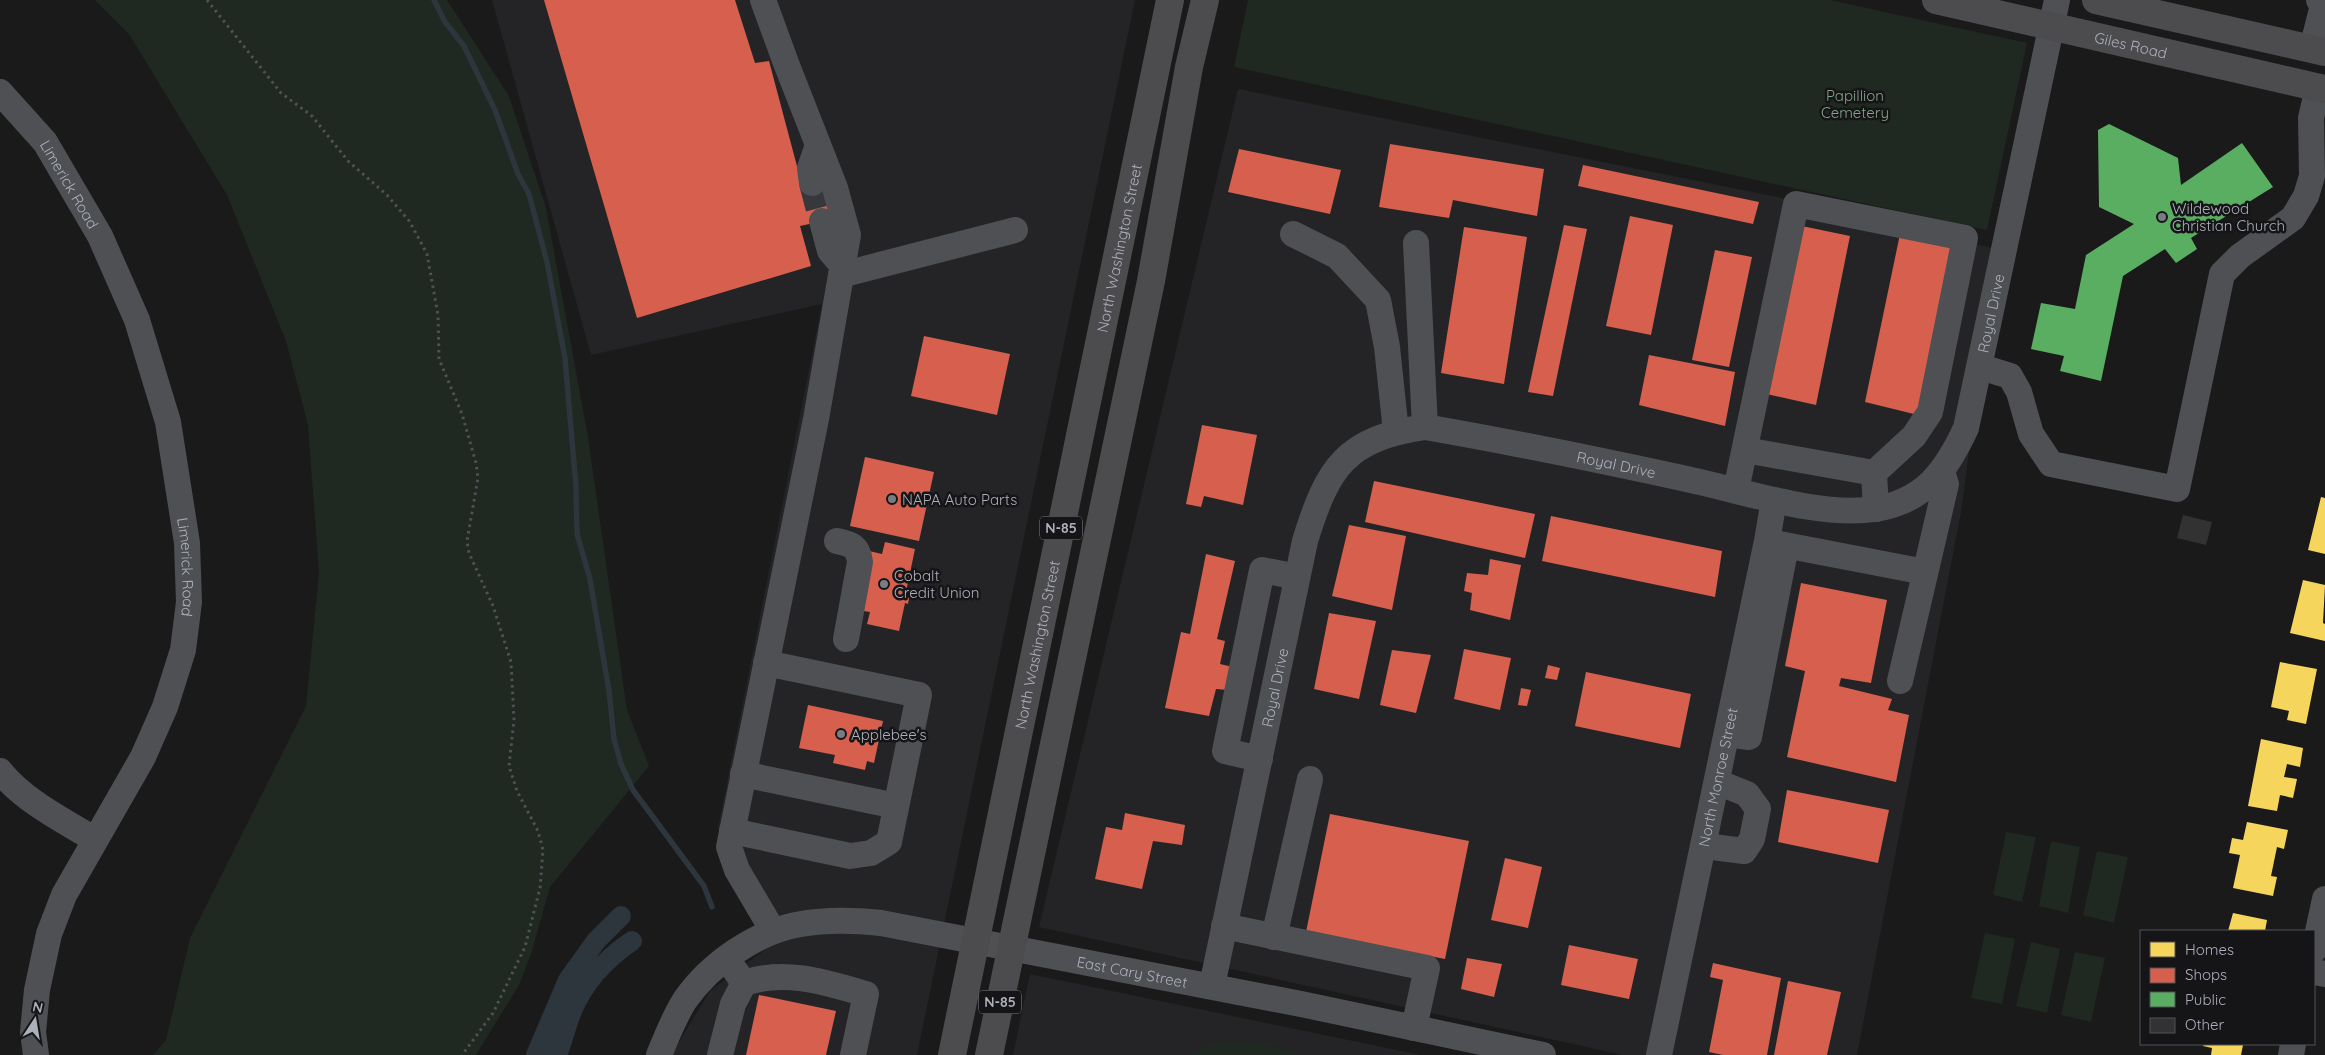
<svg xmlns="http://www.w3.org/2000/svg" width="2325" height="1055" font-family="Quicksand,sans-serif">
	<rect width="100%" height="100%" fill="#1a1a1b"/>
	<path fill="#242427" d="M492,0H1135L917,1055H671L710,991L774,943L750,890L718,828L822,304L591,355Z
		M1238,89L1782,198L1996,249L1961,512L1857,1055H1623L1039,927Z
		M1030,974L1421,1055H1013Z"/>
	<path fill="#202822" d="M95,0H447L509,96L546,208L588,437L627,710L649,766L550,887L532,951L519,985L476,1055H153L166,1040L190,938L306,706L319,573L308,425L286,341L227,195L129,34Z
		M1248,0H1830L2027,43L1987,230L1234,67Z
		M2006,832L2036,837L2022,902L1993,895Z
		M2051,841L2080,847L2068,913L2039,906Z
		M2097,851L2128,857L2114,923L2083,915Z
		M1985,933L2015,939L2002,1004L1971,998Z
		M2031,942L2060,949L2047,1013L2016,1006Z
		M2075,952L2105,958L2091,1022L2061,1015Z
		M1225,1042C1252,1041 1274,1043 1298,1055H1190L1208,1046Z"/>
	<path fill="#f6d55c" d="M2321,497L2325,498V554L2308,550Z
		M2303,580L2325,585L2323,623L2325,624V641L2290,633Z
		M2280,662L2317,669L2306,724L2287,720L2289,711L2271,707Z
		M2261,739L2303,748L2300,767L2287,764L2284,777L2297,779L2293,798L2280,795L2277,811L2248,806Z
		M2247,822L2288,830L2284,849L2277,847L2271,876L2277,877L2273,896L2233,888L2240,855L2229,853L2232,838L2243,840Z
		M2233,913L2267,920L2265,931H2228Z
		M2204,1044H2241L2243,1045L2241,1055H2211L2212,1048L2203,1046Z"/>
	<path fill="#d6604d" d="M544,0H735L755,63L769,61L802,185L821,181L832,219L800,226L811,266L637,318Z
		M1390,144L1544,169L1537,216L1453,200L1449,218L1379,207Z
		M1239,149L1341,170L1330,214L1228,192Z
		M1583,165L1759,202L1753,224L1578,186Z
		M1630,216L1673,225L1651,335L1606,326Z
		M1564,225L1587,229L1553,396L1528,392Z
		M1797,225L1850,236L1816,405L1762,393Z
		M1464,227L1527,237L1504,384L1441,373Z
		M1900,234L1954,246L1918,415L1865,402Z
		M1715,250L1752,257L1729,367L1692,360Z
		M924,336L1010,354L997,415L911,396Z
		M1649,355L1735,372L1725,426L1639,405Z
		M1202,425L1257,435L1243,505L1204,496L1201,507L1186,504Z
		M865,457L934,472L919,541L850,526Z
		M1374,481L1535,514L1525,558L1365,522Z
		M1551,516L1722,551L1715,597L1542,561Z
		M1349,525L1406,536L1392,610L1332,596Z
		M885,542L915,549L906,592L910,593L908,604L905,603L899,631L867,624L870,612L857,610L869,551L882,554Z
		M1206,554L1235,561L1217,639L1225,641L1220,664L1233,667L1228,690L1216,689L1209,716L1165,708L1181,632L1190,634Z
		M1490,559L1521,565L1510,620L1470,610L1472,593L1464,591L1467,573L1488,575Z
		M1801,583L1887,600L1871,683L1841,678L1839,686L1892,699L1888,710L1909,715L1896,782L1787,757L1805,671L1785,666Z
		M1329,613L1376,621L1359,699L1314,689Z
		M1464,649L1511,658L1500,710L1454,699Z
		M1392,650L1431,655L1416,713L1380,705Z
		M1548,665L1560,668L1557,680L1545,678Z
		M1586,672L1691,694L1680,748L1575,726Z
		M1521,688L1531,690L1527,706L1518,705Z
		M808,705L883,721L874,763L867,761L865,770L833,763L835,755L799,748Z
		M1787,790L1889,810L1878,863L1778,842Z
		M1125,813L1185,825L1182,845L1153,841L1142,889L1095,879L1106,827L1122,830Z
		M1330,814L1469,841L1445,959L1306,932Z
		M1505,858L1542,867L1528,928L1491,920Z
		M1569,945L1638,959L1629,999L1561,985Z
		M1467,958L1502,964L1494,997L1461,989Z
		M1713,963L1781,978L1767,1055H1723L1709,1052L1723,980L1710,977Z
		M1788,981L1841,992L1827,1055H1774Z
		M759,995L836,1011L826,1055H746Z"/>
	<path fill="#5aae61" d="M2109,124L2178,158L2181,185L2242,143L2273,187L2191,238L2197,249L2176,263L2165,249L2123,276L2101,381L2060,371L2064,356L2031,349L2041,303L2075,309L2086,255L2134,224L2099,207L2098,130Z"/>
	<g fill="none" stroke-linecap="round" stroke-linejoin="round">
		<path stroke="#2d353d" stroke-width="5.5" d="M434,0L445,22L464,46L495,110L518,174L529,194L547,262L565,358L576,487L577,534L590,579L609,691L614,739L621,764L633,790L704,886L712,907"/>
		<path stroke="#2d353d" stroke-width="20" d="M536,1055L568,980L596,941L621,916
			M557,1055C563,1041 566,1025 572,1011C584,982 607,958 632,941"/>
	</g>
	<path fill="#323233" d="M2183,515L2212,522L2206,545L2177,538Z"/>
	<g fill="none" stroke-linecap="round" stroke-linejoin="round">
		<path stroke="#37383b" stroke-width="26" stroke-dasharray="26 13" stroke-linecap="butt" d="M812,183L822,221"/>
		<path stroke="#505155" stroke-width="3" stroke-dasharray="2.5 4" stroke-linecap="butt" d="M207,0L281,93L312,116L348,161L387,195L410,222L427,254L438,315L439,359L462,414L476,463L478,478L467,541L469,553L493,606L511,662L514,720L509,766L517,791L538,831L543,850L540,888L525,947L493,1013L462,1055"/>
		<g stroke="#4e5054" stroke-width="26">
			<path d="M763,0L786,63L835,188L848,235L816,419L729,847L737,870L773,931"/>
			<path d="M2312,49L2324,1L2319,0"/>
			<path id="s1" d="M0,92L45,142L100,236L137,320L168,422L187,543L189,602L183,650L165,707L143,757L64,895L49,934L37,990L33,1032L36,1055"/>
			<path d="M812,183L810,168L818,145"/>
			<path d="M822,221L830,251L843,266"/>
			<path d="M1293,234L1337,256L1378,300L1387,347L1396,432"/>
			<path d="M1416,243L1425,427"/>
			<path d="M841,275L1015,230"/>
			<path d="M1981,367L2010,376L2019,392L2031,434L2051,464L2177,489L2222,274L2240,256L2293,218L2306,196L2312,176L2311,118L2318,88"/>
			<path d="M1745,450L1874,473"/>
			<path d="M1736,490L1796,204L1965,238L1930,412L1914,436L1874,473L1876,509"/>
			<path d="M837,541C851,544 858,546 860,562L846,639"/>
			<path d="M1769,542L1925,572"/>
			<path d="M1900,681L1946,484L1942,472"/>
			<path d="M1727,734L1749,737L1786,546"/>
			<path d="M1260,759L1225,751L1262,570L1297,577"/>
			<path d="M0,771C23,800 62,820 94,839"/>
			<path d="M743,774L896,806"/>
			<path d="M732,831L850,856L871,853L889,842L919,695L766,663"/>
			<path d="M1705,846L1744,851L1752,839L1758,809L1747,794L1717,782"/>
			<path d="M1224,926L1427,968L1414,1028"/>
			<path d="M1274,937L1310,779"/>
			<path d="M2314,950L2325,899"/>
			<path d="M2314,972L2325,974"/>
			<path d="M744,983C785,969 825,982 866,994L853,1055"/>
			<path id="s2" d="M1212,986L1305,541C1328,467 1345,439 1425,427C1517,443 1609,462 1700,482C1752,494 1823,517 1875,509C1925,501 1946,471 1966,428L2057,0"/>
			<path id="s3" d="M659,1055C667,1036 674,1017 685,1000C710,964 757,931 801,924C828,919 854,920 881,923L1301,1004L1543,1055"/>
			<path d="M720,1055L733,1004L744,983L734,969"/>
			<path id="s4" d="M1659,1055L1767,541L1774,500"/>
			<path d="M2291,1055L2293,1044"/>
		</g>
		<g stroke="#4c4c4f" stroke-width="28">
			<path id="s5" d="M1936,0L2325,89"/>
			<path d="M2096,0L2325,52"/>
			<path id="s6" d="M952,1055L1170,0"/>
			<path d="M989,1055L1151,281L1189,67L1205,0"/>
		</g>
	</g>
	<g fill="#797c83" stroke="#151417" stroke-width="2">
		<circle cx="2162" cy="217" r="5"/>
		<circle cx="892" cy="499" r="5"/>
		<circle cx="884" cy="584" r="5"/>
		<circle cx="841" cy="734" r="5"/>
	</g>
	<g text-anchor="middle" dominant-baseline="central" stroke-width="5" stroke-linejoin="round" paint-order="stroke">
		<g fill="#151417" stroke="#7f818a" stroke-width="1">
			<rect x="1040" y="516.5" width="42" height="23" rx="4"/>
			<rect x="979" y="990.5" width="42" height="23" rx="4"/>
		</g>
		<g font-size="14" font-weight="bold" fill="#acb0bb">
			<text x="1061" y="528">N-85</text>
			<text x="1000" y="1002">N-85</text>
		</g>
		<g font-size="15" fill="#acb0bb" stroke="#151417">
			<text stroke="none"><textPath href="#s5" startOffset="200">Giles Road</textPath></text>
			<text stroke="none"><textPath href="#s1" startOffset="116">Limerick Road</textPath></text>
			<text stroke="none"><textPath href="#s6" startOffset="824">North Washington Street</textPath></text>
			<text stroke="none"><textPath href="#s2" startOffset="1338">Royal Drive</textPath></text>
			<text stroke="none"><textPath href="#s2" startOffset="829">Royal Drive</textPath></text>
			<text stroke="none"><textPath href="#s1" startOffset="521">Limerick Road</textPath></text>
			<text stroke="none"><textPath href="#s6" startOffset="419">North Washington Street</textPath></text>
			<text stroke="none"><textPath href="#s2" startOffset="305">Royal Drive</textPath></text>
			<text stroke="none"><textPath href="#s4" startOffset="284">North Monroe Street</textPath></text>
			<text stroke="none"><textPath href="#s3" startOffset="539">East Cary Street</textPath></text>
		</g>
		<g font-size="15" fill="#83a687" stroke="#151417">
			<text x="1855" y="95">Papillion<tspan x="1855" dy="17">Cemetery</tspan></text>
		</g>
		<g font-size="15" fill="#acb0bb" stroke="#151417" text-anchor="start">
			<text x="2172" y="208">Wildewood<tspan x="2172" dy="17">Christian Church</tspan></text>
			<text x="902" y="499">NAPA Auto Parts</text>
			<text x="894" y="575">Cobalt<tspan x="894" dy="17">Credit Union</tspan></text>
			<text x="851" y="734">Applebee's</text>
		</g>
	</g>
	<rect x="2140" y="930" width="175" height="115" fill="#151417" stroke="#515259"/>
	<rect x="2150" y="942" width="25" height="15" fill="#f6d55c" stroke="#515259"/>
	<text x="2185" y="955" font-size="15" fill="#acb0bb">Homes</text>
	<rect x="2150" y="968" width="25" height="15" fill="#d6604d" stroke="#515259"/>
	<text x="2185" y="980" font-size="15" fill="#acb0bb">Shops</text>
	<rect x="2150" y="992" width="25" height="15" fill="#5aae61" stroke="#515259"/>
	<text x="2185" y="1005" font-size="15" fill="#acb0bb">Public</text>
	<rect x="2150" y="1018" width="25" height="15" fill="#323233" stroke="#515259"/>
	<text x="2185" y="1030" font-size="15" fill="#acb0bb">Other</text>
	<g transform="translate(35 1020) rotate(12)" stroke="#151417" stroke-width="4" paint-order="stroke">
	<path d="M0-4L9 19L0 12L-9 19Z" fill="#acb0bb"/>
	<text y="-8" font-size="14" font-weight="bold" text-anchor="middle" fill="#acb0bb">N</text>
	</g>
</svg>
